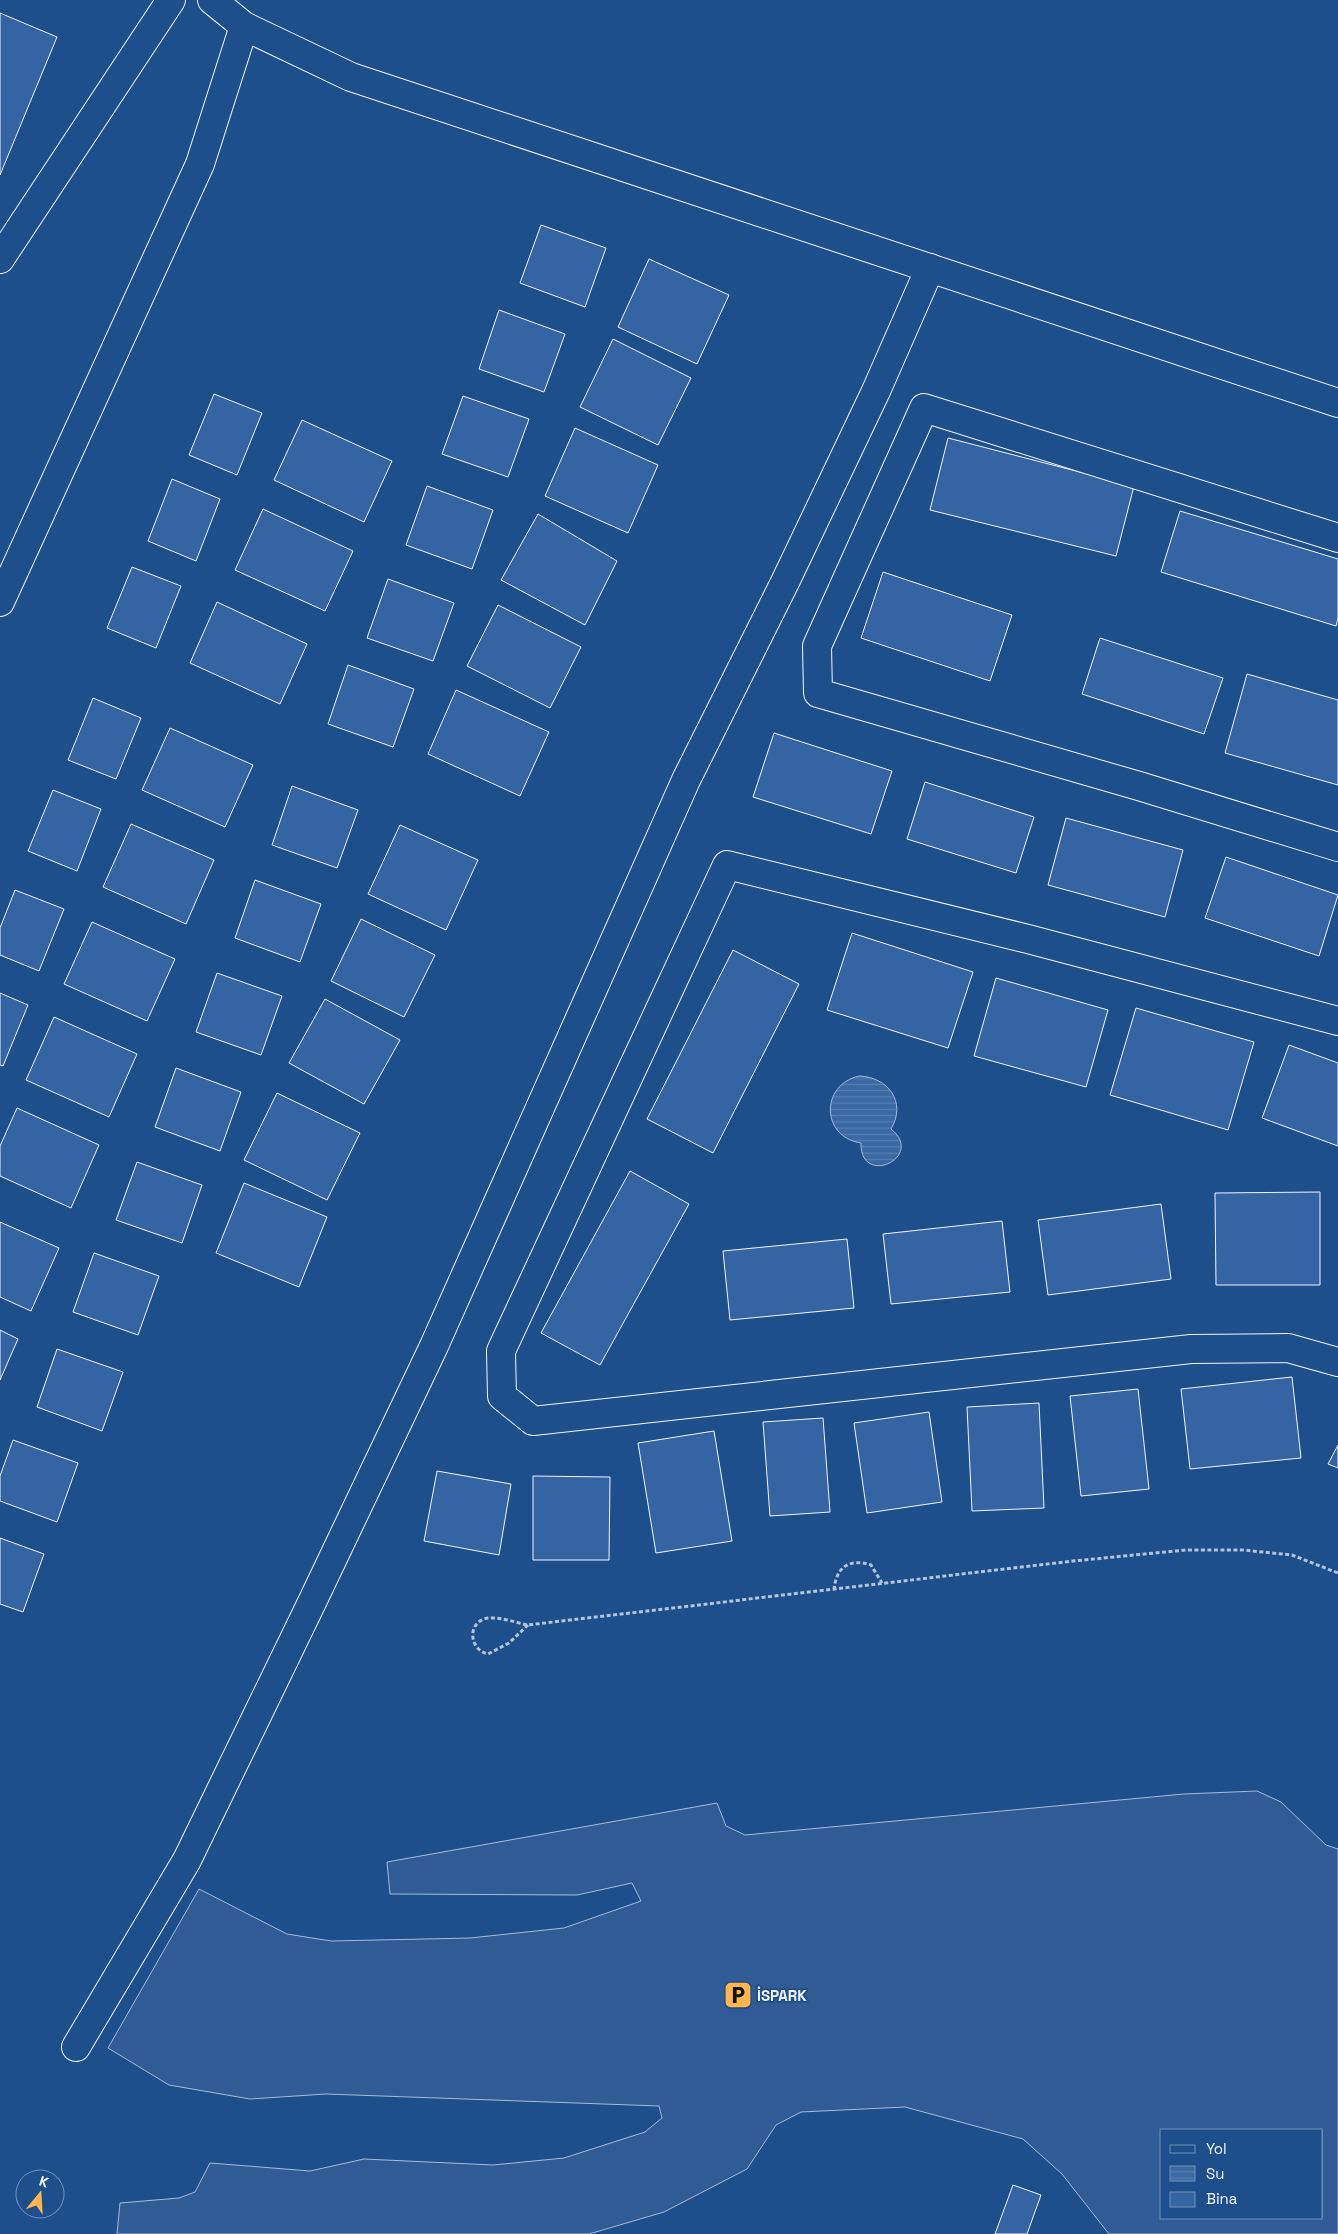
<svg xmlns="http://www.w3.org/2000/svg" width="1338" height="2234" font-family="'Space Grotesk',sans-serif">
	<defs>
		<pattern id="water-rules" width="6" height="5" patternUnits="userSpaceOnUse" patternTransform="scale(1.25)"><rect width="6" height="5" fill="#3b69a3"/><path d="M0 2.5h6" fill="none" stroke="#587fb1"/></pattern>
	</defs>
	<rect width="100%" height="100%" fill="#1f4e8c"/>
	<path fill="#305b95" stroke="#a8bbd7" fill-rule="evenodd" d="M1257,1791L1281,1802L1326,1845L1338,1849V2234H1109L1062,2174L1023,2139L905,2107L801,2112L776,2125L747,2169L664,2212L589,2234H117L120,2203L179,2198L195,2192L210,2163L310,2171L364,2159L493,2165L564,2158L645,2132L662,2118L659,2106L326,2094L250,2099L169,2085L108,2048L199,1889L287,1934L331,1941L470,1938L564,1928L641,1901L632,1883L577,1895L390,1894L387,1862L717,1803L726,1826L745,1835L1184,1794ZM1162,2130H1322V2218H1162Z"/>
	<path fill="url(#water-rules)" stroke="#a8bbd7" d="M859,1076C888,1077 907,1102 891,1129C926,1157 860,1188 861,1143C821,1137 820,1085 859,1076Z"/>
	<path fill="#3563a3" stroke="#f2f6ff" d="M0,13L57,37L0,175Z
		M541,225L606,248L585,307L520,283Z
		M649,259L729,295L697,364L618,327Z
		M499,310L565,334L544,392L479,369Z
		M613,339L691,378L658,445L580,407Z
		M214,394L262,413L237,475L189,455Z
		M463,396L529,419L508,477L442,454Z
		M302,420L392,461L364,522L274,480Z
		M575,428L658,465L628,533L545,496Z
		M948,438L1134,486L1116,556L930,510Z
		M172,479L220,499L196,561L148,541Z
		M427,486L493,510L472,569L406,545Z
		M263,509L353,551L325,611L235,570Z
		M1180,511L1338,559V618L1336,626L1161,572Z
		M538,514L617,561L585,625L501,580Z
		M132,567L181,586L156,648L107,628Z
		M883,572L1012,615L990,681L861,638Z
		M388,579L454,603L433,661L367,638Z
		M217,602L307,644L280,704L190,663Z
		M498,605L581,647L550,708L467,666Z
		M1100,638L1223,678L1204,734L1082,694Z
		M348,665L414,689L393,747L328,724Z
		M1247,674L1338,700V785L1225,753Z
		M456,690L549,732L520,796L428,754Z
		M93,698L141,718L116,779L68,760Z
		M170,728L253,765L225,827L142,790Z
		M774,733L892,771L871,834L753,797Z
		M925,782L1034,817L1016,873L907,839Z
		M292,786L358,810L337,868L272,845Z
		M53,790L101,809L77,871L28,851Z
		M1066,818L1183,850L1165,917L1048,885Z
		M131,824L214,860L186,924L103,887Z
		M400,825L478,860L446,930L368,894Z
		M1226,857L1338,895L1319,956L1205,918Z
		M255,880L321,904L300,962L235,938Z
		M15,890L64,909L39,971L0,955V928Z
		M361,919L435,955L404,1017L331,981Z
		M92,922L175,959L147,1021L64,984Z
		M852,933L973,972L948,1048L827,1010Z
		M733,950L799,984L713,1153L647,1119Z
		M217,973L282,996L261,1055L196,1032Z
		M996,978L1108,1010L1086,1087L974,1056Z
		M0,993L28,1005L3,1066L0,1065Z
		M325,999L400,1040L364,1104L289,1063Z
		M1136,1008L1254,1042L1228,1130L1110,1095Z
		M54,1017L137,1054L109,1117L26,1080Z
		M1289,1045L1338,1063V1146L1262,1118Z
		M176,1068L241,1092L220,1151L155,1127Z
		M277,1093L360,1133L327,1200L244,1160Z
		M17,1108L99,1145L71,1208L0,1176V1146Z
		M137,1162L202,1185L182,1243L116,1220Z
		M630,1171L689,1204L600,1365L541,1333Z
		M244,1183L327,1217L299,1287L216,1253Z
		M1320,1192V1285H1216L1215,1193Z
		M1161,1204L1171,1279L1048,1295L1038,1220Z
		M1002,1221L1010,1292L891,1304L883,1234Z
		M0,1222L59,1248L31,1311L0,1297Z
		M847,1239L854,1308L730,1320L723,1251Z
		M94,1253L159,1276L138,1335L73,1312Z
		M0,1330L18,1339L0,1380Z
		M57,1349L123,1372L102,1431L37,1407Z
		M1292,1377L1301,1458L1190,1469L1181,1389Z
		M1138,1389L1149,1489L1081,1496L1070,1396Z
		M1039,1403L1044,1508L972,1511L967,1407Z
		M929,1412L942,1502L867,1513L854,1423Z
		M823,1418L830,1512L770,1516L763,1422Z
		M714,1431L732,1541L656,1553L638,1443Z
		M13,1440L78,1463L57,1522L0,1501V1476Z
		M1338,1445V1468L1328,1464Z
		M437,1471L511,1484L499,1555L424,1541Z
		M533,1476L610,1477L609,1560H533Z
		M0,1538L44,1554L23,1612L0,1604Z
		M1013,2185L1041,2195L1027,2234H995Z"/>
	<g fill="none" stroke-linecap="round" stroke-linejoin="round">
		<defs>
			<path id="street" d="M1338,538L924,408L817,646L818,693L1139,786L1338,847
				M0,602L200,164L244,26
				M1338,1021L1028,939L727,865L501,1351L502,1396L533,1421L1191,1349L1288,1348L1338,1362
				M76,2047L187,1860L314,1598L434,1346L686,780L786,580L876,391L930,268"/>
			<path id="secondary" d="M212,0L244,26L351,77L1338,403
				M0,259L171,0"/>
		</defs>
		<use href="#street" stroke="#f2f6ff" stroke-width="30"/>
		<use href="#secondary" stroke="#f2f6ff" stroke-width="30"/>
		<path stroke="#b3c4dc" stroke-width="3" stroke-dasharray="4 2.5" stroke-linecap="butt" d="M834,1590C836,1567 849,1558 871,1565L882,1583
			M528,1625L509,1643L488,1654C470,1650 467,1625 484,1619C497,1615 516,1623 528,1625L1073,1561L1186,1550H1243L1292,1555L1338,1573"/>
		<use href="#street" stroke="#1f4e8c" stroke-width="28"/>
		<use href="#secondary" stroke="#1f4e8c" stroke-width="28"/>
	</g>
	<defs>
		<symbol id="parking-square" viewBox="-11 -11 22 22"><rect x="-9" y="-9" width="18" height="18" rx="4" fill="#ffb74d" stroke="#1f4e8c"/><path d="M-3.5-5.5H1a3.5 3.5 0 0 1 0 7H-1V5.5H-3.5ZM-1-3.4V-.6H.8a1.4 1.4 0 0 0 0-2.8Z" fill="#111"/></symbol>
	</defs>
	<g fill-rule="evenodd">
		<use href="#parking-square" x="722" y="1979" width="32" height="32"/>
	</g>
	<g text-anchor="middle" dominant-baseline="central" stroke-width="4" stroke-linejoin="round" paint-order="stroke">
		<g font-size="15" font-weight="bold" fill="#f2f6ff" stroke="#1f4e8c" text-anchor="start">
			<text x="757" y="1995">İSPARK</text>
		</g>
	</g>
	<rect x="1160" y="2129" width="162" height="90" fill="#1f4e8c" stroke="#7391ba"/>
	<rect x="1170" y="2145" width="25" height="8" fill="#1f4e8c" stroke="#7391ba"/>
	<text x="1206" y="2154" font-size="15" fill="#f2f6ff">Yol</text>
	<rect x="1170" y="2166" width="25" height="15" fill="url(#water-rules)" stroke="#7391ba"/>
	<text x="1206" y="2179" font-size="15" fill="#f2f6ff">Su</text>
	<rect x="1170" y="2192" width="25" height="15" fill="#3563a3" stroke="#7391ba"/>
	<text x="1206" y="2204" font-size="15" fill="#f2f6ff">Bina</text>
	<g transform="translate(40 2194) rotate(18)"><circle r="24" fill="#1f4e8c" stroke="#7391ba"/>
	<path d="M0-4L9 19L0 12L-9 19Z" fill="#ffb74d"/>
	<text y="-8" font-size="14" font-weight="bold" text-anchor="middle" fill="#f2f6ff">K</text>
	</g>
</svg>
